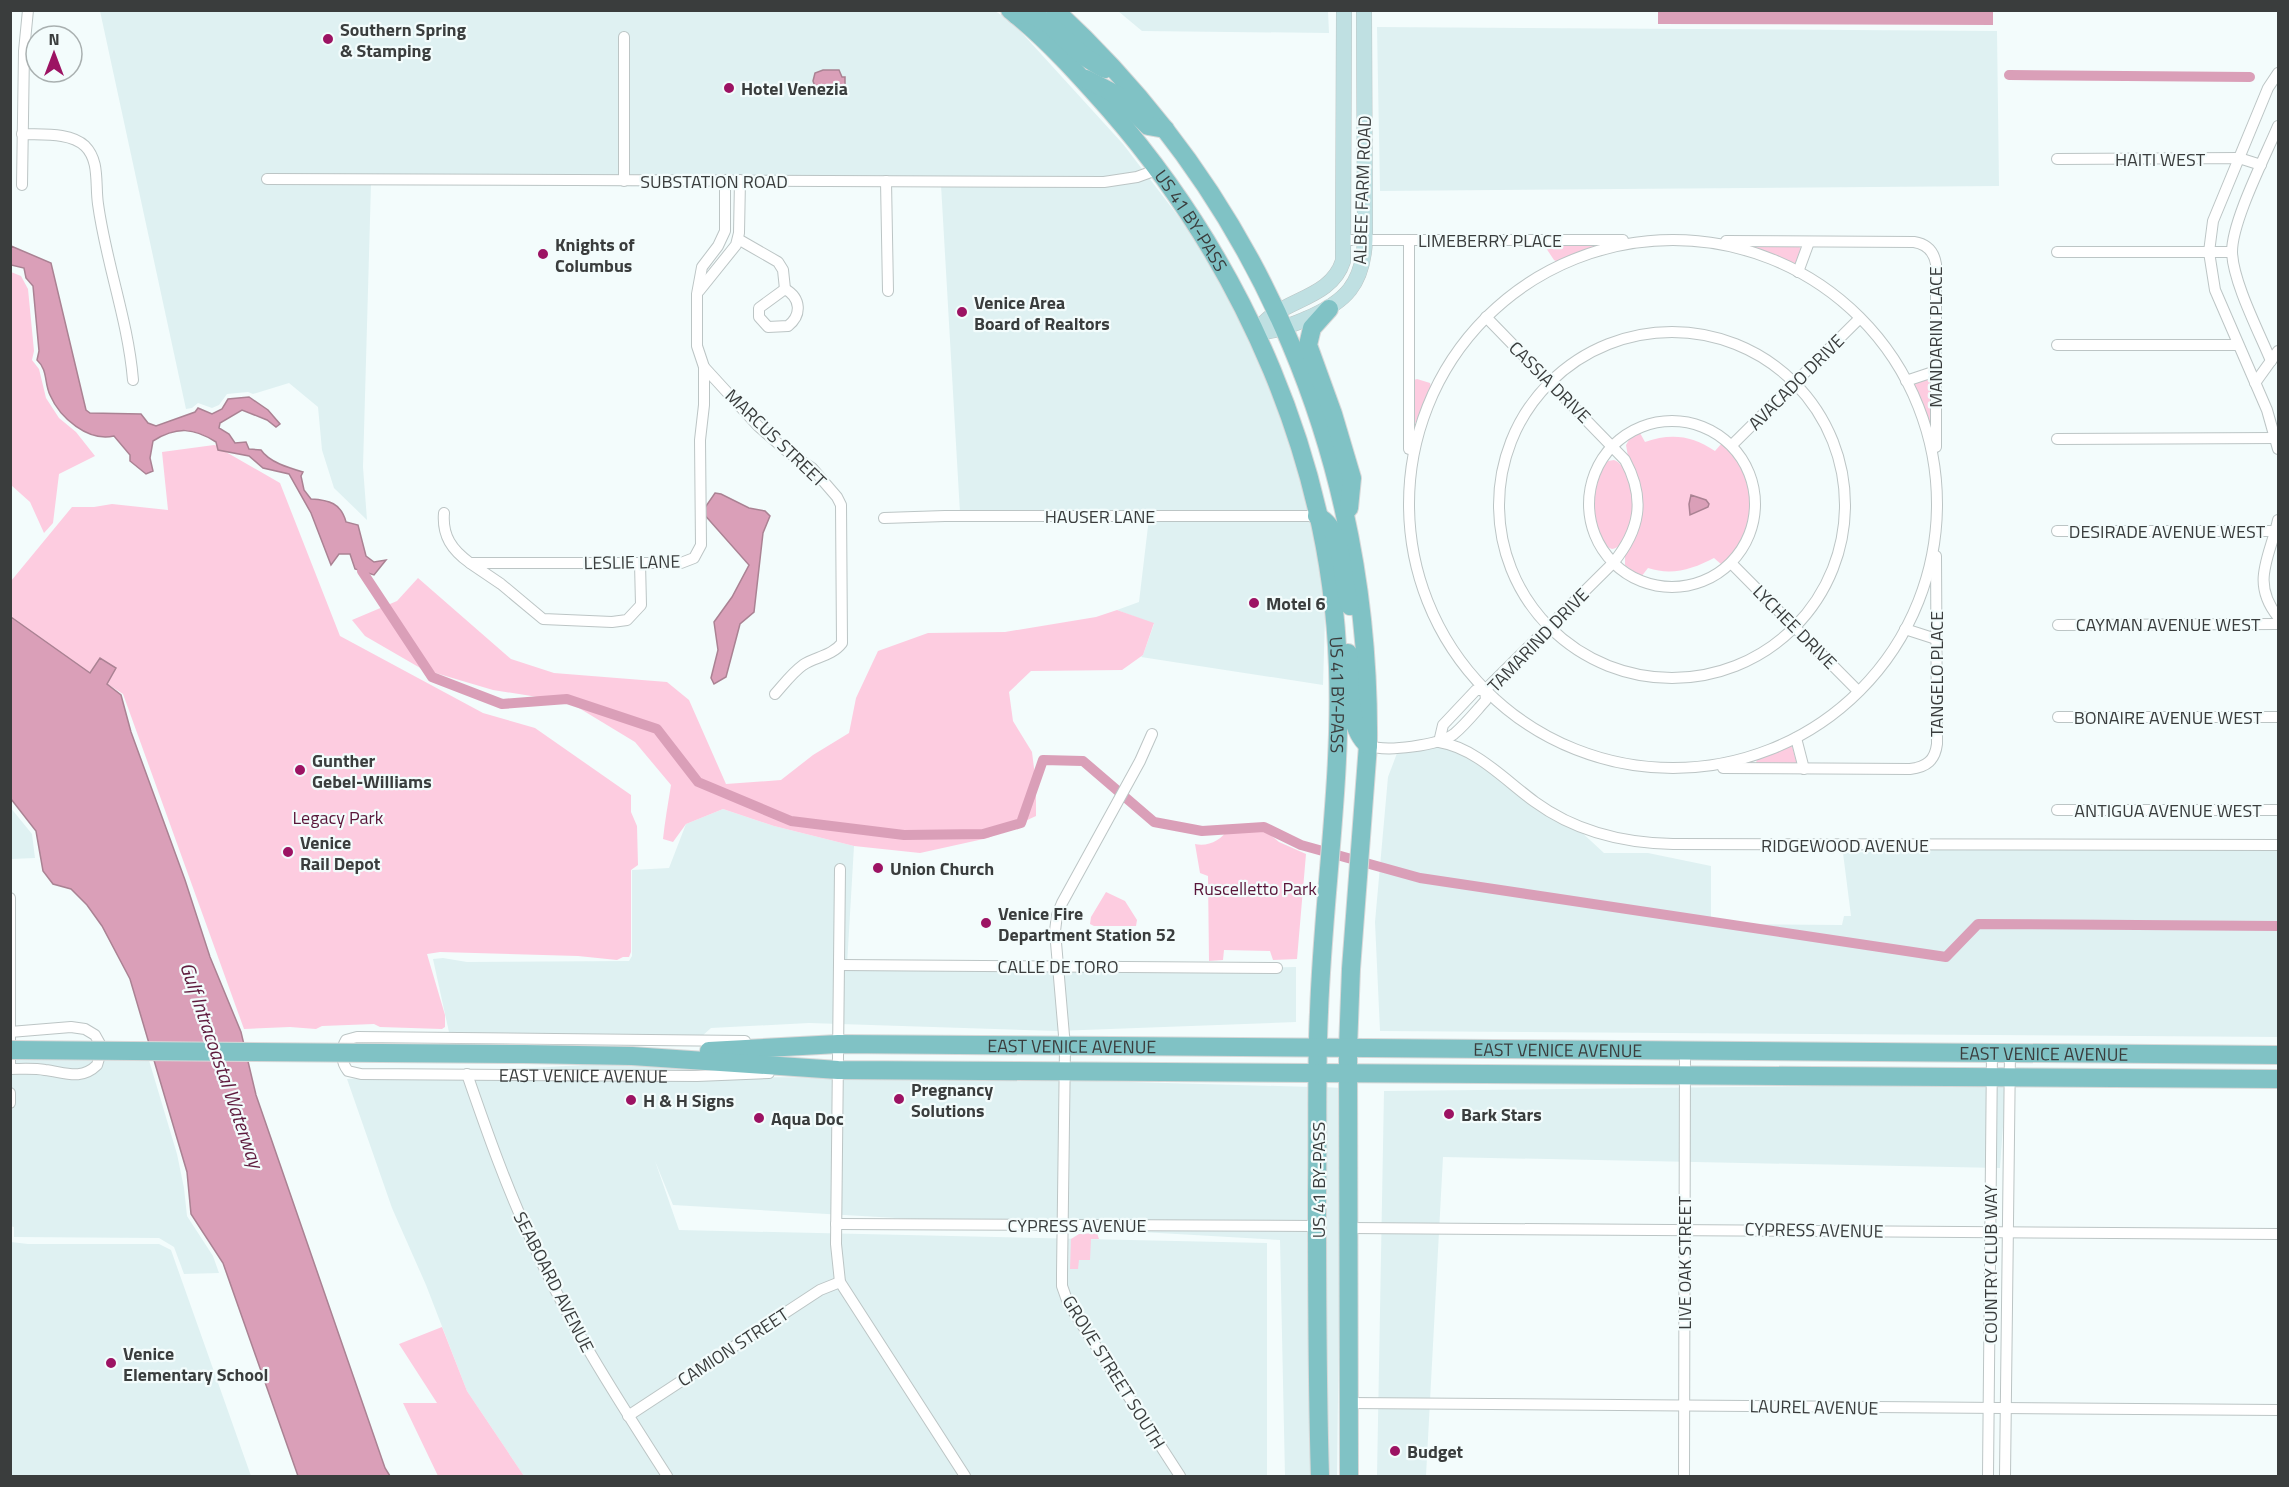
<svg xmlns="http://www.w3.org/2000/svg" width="2289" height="1487" font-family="'Titillium Web',sans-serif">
	<rect width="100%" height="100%" fill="#f3fcfc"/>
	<path fill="#dff1f2" d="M100,11H995L1012,22L1123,144L1201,246L1229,292L1283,416L1316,540L1325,618L1323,685L1141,657L1143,655L1154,624L1117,610L1139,602L1149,518L960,513L941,185L706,187L371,184L363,467L367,520L334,488L322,450L318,407L289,383L253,394L248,392L227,394L219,405L212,408L198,403L192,408L186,409Z
		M1118,11H1328L1329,33L1142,31Z
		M1377,27L1997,31L1999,186L1380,191Z
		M1399,748H1457L1565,817L1604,853H1648L1711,866V919L1714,924L1842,925L1844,916H1851L1843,853L2091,843L2278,846V1037L1380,1031L1375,922L1388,777Z
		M10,807L32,834L35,858L11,859Z
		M723,809L774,826L854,846L847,965L1179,969L1296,967V1022L1056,1031L809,1023L711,1028L692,1045L452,1046L433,959L443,958L467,962L629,961L632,956V870L669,868L686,824Z
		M10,1056L148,1057L177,1154L184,1188L187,1216L213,1256L219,1273L184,1274L174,1247L159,1238L14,1237V1227L10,1226Z
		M632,1062L696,1066L708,1077L991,1078L1312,1087L1315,1476H1285L1280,1240L673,1205L655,1161L679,1230L1267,1243V1476H524L467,1391L426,1285L392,1208L347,1079Z
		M2006,1084L2000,1168L1443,1157L1426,1476H1377L1384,1091Z
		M1323,1087L1342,1088L1337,1476H1326Z
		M11,1242L28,1244H159L171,1250L251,1476H11Z"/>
	<path fill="#fdcce0" d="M1550,244L1595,245L1597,246L1558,262L1554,260L1546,248Z
		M1798,246L1802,249L1796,263L1794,264L1751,247Z
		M11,272L21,276L28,289L34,351L32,360L39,369L46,398L59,418L76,432L95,456L59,474L53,523L44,533L30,502L11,485Z
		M1930,378L1931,423L1930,426L1914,386L1915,382Z
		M1417,379L1430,383L1431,387L1414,426V380Z
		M1640,433L1645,442C1670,433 1692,435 1715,451L1722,443C1760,479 1761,530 1722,565L1714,558C1693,569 1672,576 1648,568L1641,577L1625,565V556L1640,524L1626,445L1630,438Z
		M214,445L227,448L226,452L280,483L340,636L483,713L535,728L631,795V812L637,826L638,865L631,870V952L629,957H623L617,960L578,956L440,952L427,954L445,1015V1027L442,1029L380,1027L374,1024L322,1026L316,1029L290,1027L244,1029L123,694L65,657L11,617V581L72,507H94L112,504L168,510L162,452Z
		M1614,460C1640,470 1638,545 1612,549C1585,539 1591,478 1608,461Z
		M418,578L511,659L554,673L667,682L689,700L726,784L781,780L813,755L849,733L856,698L878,651L928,633L1005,632L1096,617L1117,610L1154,623L1143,655L1122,670L1031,671L1009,692L1013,721L1032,752L1036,784V816L988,838L920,853L854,846L774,826L723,809L686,824L673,842L663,839C665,820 668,804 671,785L635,742L569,702L493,690L422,669L365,636L352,620L397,601Z
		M1792,746L1797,764L1756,763L1757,759Z
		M1248,824L1266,831L1279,842L1306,854L1297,959L1273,960L1270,951L1224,950L1223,960L1209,961L1208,876L1200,873L1195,844C1208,847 1222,840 1228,829Z
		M1106,892L1125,901L1137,920L1136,926H1094L1090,924L1091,917Z
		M1097,1233L1099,1239H1091L1090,1260H1079L1078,1269H1070L1071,1239L1079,1234Z
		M442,1327L467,1391L524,1476H438L403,1403H437L399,1344Z"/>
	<path fill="#dba1b9" d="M1658,11L1993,10V25L1658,24Z"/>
	<path fill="#da9fb8" stroke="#aa8293" stroke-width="1.5" d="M823,70H839L842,77H845V87L840,90L839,94H823L816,90L813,81L815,73Z
		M11,246L51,263L86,410L90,413L141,414L148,423L156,426L195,412L198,408L212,414L222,409L228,399L249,397L268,410L280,424L276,427L267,420L242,410L220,423L219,428L229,434L235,443L246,442L249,449L261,450C269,462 289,468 303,472L301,476L304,490L311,499C329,500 341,503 346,522L358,525L366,556L374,562L386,560L374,575L355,569L350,554H339L331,565L311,513L289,474L263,468L249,456L218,450L216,442C194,428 177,426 153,441L150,458L153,471L146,474L130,461V455L114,436C88,442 60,418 50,395C44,382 48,370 37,360L39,351L33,286L26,278L24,268L11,265Z
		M715,493L721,494L749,508L765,511L770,516L763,533L754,612L740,624L726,677L714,684L711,678L718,650L714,622L732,597L749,565L702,512Z
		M1691,495L1706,500L1709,504L1708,507L1690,515L1689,504Z
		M11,617L90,673L100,658L116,668L107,684L121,695L131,732L185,880L210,957L241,1032L256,1095L385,1468L390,1476H298L223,1263L191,1214L187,1172L130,979L102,926L87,905L71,889L53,884L43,871L36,831L11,799Z"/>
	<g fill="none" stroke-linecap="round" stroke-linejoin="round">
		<path stroke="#da9fb8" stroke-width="10" d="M2009,75L2250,77
			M362,571L432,677L502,704L567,699L657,729L698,782L791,821L904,835L983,834L1021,823L1043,760L1083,761L1154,822L1202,831L1264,827L1301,845L1420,878L1946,957L1978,924L2278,926"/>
		<defs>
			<g id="street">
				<path d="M624,37V181"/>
				<path d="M2278,73L2268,88L2213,221L2209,252L2215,290L2267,410L2278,449"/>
				<path d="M22,134C42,135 70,132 85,146C100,161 95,184 98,204C106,263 128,320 133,380"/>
				<path d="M2057,159L2239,158L2261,165"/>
				<path d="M267,179L1104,182L1137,177L1159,169"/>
				<path d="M886,181L888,291"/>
				<path d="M22,185L24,51L28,10"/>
				<path d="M738,239L778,262L783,270L785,289"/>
				<path d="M1344,240H1623"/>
				<path d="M1409,240V449"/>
				<circle cx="1673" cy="504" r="264"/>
				<path d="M1726,241L1914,242C1927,244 1934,252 1936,264V447"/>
				<path d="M2057,252H2232"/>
				<path d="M1798,272L1809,242"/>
				<path d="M785,289C801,298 802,315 788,326L768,327L759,317V308Z"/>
				<path d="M699,291L736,245L739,233L740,180"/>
				<circle cx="1672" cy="505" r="173"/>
				<path d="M2057,345H2238"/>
				<path d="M2271,361C2259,332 2233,282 2232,252C2232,221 2265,157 2278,126"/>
				<path d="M704,367L758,426L789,453L812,468L837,497L841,505L842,643C832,656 815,657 803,665C792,673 784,684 775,694"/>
				<path d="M1906,381L1936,371"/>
				<path d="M2255,383L2278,351"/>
				<circle cx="1672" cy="504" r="83"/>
				<path d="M2057,439L2276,438"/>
				<path d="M1732,445L1859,319"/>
				<path d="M444,513C442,536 452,550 470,563H681L694,558L701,545L700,440L704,405V367L697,346V294L702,267L718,246L725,231V180"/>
				<path d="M884,518L945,516H1317"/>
				<path d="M2278,520C2270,557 2250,582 2278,617"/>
				<path d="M2057,531H2276"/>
				<path d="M470,563L501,584L543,619L612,622L627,620L641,605L640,563"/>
				<path d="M1731,563L1858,691"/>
				<path d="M2058,625L2278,624"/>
				<path d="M1905,629L1936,639"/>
				<path d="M2058,717H2278"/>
				<path d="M1152,734L1140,761L1062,903L1057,915L1055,931L1065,1047L1062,1274V1286L1068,1303L1180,1476"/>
				<path d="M1796,738L1804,769"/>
				<path d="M1439,742C1476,748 1506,781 1535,802C1576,832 1623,843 1673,844L2278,845"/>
				<path d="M1439,742L1443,725L1476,690H1485"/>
				<path d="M1368,745C1385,753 1440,745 1454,734C1466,724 1476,711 1486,700L1485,690L1613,563C1640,530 1646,499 1625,460L1486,317"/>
				<path d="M1723,768L1910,769C1927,767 1935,760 1937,744L1936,556"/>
				<path d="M2057,810H2278"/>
				<path d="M840,869L836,1244L840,1282L965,1476"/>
				<path d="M10,898V1065"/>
				<path d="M840,965L1277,968"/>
				<path d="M10,1032L71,1027L85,1029L95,1035L100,1044V1055L97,1065C81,1081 64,1072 45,1070C34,1068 22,1069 10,1069"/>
				<path id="s1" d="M745,1041L357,1037L346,1040C340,1050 341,1062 348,1071L361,1074L697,1076L769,1073"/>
				<path d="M467,1074C487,1132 507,1189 533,1244C570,1326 619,1401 667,1476"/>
				<path d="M10,1093V1103"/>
				<path d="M836,1224L1317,1226"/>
				<path d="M1350,1228L2278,1234"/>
				<path d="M1349,1403L2278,1410"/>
				<path d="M628,1416L820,1290L840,1282"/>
				<path d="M1684,1476L1685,1050"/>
				<path d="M1988,1476L1992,1052"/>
				<path d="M2005,1476L2010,1052"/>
			</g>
			<path id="secondary" d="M1257,332C1275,332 1289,326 1306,319C1346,302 1363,284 1365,240L1364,10
				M1257,332C1277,298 1330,302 1343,261L1344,10"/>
			<g id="primary">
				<path id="s2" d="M1010,10C1047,39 1079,75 1110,110C1244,264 1331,462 1338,667C1342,782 1323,897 1319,1012C1316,1073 1318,1133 1317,1193C1317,1288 1317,1382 1320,1476"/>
				<path d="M1055,10C1263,202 1371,463 1368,745L1351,969L1348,1048L1349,1476"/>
				<path d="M1016,15C1042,9 1062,38 1080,53C1088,60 1096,64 1105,69"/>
				<path d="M1086,79L1117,95L1148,126L1165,129"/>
				<path d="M1329,309L1312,328L1308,345L1333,414L1352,478L1349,508"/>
				<path d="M1317,516C1346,530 1340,578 1350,606"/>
				<path d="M1348,653C1351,681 1346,727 1368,745"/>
				<path id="s3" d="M709,1051L838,1044L2278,1055"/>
				<path d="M523,1054L632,1056L838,1070L2278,1079"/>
			</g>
		</defs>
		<use href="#street" stroke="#bcc5c5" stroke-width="12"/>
		<use href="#secondary" stroke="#bcc5c5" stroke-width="16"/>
		<use href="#primary" stroke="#d8d8d8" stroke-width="20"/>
		<use href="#street" stroke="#fff" stroke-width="10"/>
		<use href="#secondary" stroke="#bfe0e2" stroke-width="15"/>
		<use href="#primary" stroke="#80c2c5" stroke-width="18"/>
		<defs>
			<path id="primary-bridge" d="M10,1050L523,1054"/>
		</defs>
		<use href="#primary-bridge" stroke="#d8d8d8" stroke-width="20" stroke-linecap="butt"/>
		<use href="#primary-bridge" stroke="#80c2c5" stroke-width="18"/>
	</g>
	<g fill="#9c1363" stroke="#f3fcfc" stroke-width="2">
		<circle cx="328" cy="39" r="6"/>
		<circle cx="729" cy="88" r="6"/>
		<circle cx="543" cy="254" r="6"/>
		<circle cx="962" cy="312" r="6"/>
		<circle cx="1254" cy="603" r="6"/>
		<circle cx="300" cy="770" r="6"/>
		<circle cx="288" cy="852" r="6"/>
		<circle cx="878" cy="868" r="6"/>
		<circle cx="986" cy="923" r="6"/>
		<circle cx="899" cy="1099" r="6"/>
		<circle cx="631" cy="1100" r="6"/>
		<circle cx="1449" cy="1114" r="6"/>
		<circle cx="759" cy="1118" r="6"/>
		<circle cx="111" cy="1363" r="6"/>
		<circle cx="1395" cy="1451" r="6"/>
	</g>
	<g text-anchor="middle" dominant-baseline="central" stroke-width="4.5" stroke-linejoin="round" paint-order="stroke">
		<g font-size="18" font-weight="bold" fill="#3a3d3d" stroke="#f3fcfc" text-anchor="start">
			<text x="340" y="29">Southern Spring<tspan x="340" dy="21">&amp; Stamping</tspan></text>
			<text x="741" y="88">Hotel Venezia</text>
			<text x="555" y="244">Knights of<tspan x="555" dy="21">Columbus</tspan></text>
			<text x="974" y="302">Venice Area<tspan x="974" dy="21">Board of Realtors</tspan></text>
			<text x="1266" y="603">Motel 6</text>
			<text x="312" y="760">Gunther<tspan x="312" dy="21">Gebel-Williams</tspan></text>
			<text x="300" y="842">Venice<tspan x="300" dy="21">Rail Depot</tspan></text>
			<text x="890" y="868">Union Church</text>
			<text x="998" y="913">Venice Fire<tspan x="998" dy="21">Department Station 52</tspan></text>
			<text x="911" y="1089">Pregnancy<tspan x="911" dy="21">Solutions</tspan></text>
			<text x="643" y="1100">H &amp; H Signs</text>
			<text x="1461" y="1114">Bark Stars</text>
			<text x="771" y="1118">Aqua Doc</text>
			<text x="123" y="1353">Venice<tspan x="123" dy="21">Elementary School</tspan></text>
			<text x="1407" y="1451">Budget</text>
		</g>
		<g font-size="18" fill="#3a3d3d" stroke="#f3fcfc">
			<text x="2160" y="159">HAITI WEST</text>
			<text x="714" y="181">SUBSTATION ROAD</text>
			<text transform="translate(1362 190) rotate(-88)">ALBEE FARM ROAD</text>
			<text stroke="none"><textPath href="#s2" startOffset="279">US 41 BY-PASS</textPath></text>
			<text x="1490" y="240">LIMEBERRY PLACE</text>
			<text transform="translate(1935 337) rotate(-90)">MANDARIN PLACE</text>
			<text transform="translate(1550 382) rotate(45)">CASSIA DRIVE</text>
			<text transform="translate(1796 382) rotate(-45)">AVACADO DRIVE</text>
			<text transform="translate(776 438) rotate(44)">MARCUS STREET</text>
			<text x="1100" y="516">HAUSER LANE</text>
			<text x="2167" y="531">DESIRADE AVENUE WEST</text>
			<text transform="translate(632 562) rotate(-1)">LESLIE LANE</text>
			<text x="2168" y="624">CAYMAN AVENUE WEST</text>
			<text transform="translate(1795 627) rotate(45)">LYCHEE DRIVE</text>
			<text transform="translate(1538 640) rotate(-46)">TAMARIND DRIVE</text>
			<text transform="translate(1936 674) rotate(-90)">TANGELO PLACE</text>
			<text stroke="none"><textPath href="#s2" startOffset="783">US 41 BY-PASS</textPath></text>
			<text x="2168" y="717">BONAIRE AVENUE WEST</text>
			<text x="2168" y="810">ANTIGUA AVENUE WEST</text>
			<text x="1845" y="845">RIDGEWOOD AVENUE</text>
			<text x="1058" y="966">CALLE DE TORO</text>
			<text stroke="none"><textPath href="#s3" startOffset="363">EAST VENICE AVENUE</textPath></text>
			<text stroke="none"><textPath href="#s3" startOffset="849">EAST VENICE AVENUE</textPath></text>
			<text stroke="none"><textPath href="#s3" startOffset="1335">EAST VENICE AVENUE</textPath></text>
			<text stroke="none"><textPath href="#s1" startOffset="668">EAST VENICE AVENUE</textPath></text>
			<text transform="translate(1318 1180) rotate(-90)">US 41 BY-PASS</text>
			<text x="1077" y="1225">CYPRESS AVENUE</text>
			<text transform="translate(1814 1230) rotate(1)">CYPRESS AVENUE</text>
			<text transform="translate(1684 1263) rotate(-90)">LIVE OAK STREET</text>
			<text transform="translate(1990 1264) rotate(-90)">COUNTRY CLUB WAY</text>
			<text transform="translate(554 1282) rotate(63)">SEABOARD AVENUE</text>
			<text transform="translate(733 1347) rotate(-33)">CAMION STREET</text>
			<text transform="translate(1114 1372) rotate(58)">GROVE STREET SOUTH</text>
			<text transform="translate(1814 1407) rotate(1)">LAUREL AVENUE</text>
		</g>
		<g font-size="18" fill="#591539" stroke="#f3fcfc">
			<text x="338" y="817">Legacy Park</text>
			<text x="1255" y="888">Ruscelletto Park</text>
		</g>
		<g font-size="20" font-style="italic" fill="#5f1b3e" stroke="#f3fcfc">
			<text transform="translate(222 1065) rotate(71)">Gulf Intracoastal Waterway</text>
		</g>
	</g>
	<rect width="2289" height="1487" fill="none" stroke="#3a3d3d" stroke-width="24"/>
	<g transform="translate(54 54)"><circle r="28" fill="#f3fcfc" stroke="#a9b0b0" stroke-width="1.5"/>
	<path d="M0-4.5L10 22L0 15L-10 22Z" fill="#9c1363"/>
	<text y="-9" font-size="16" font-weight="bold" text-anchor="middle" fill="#3a3d3d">N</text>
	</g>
</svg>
